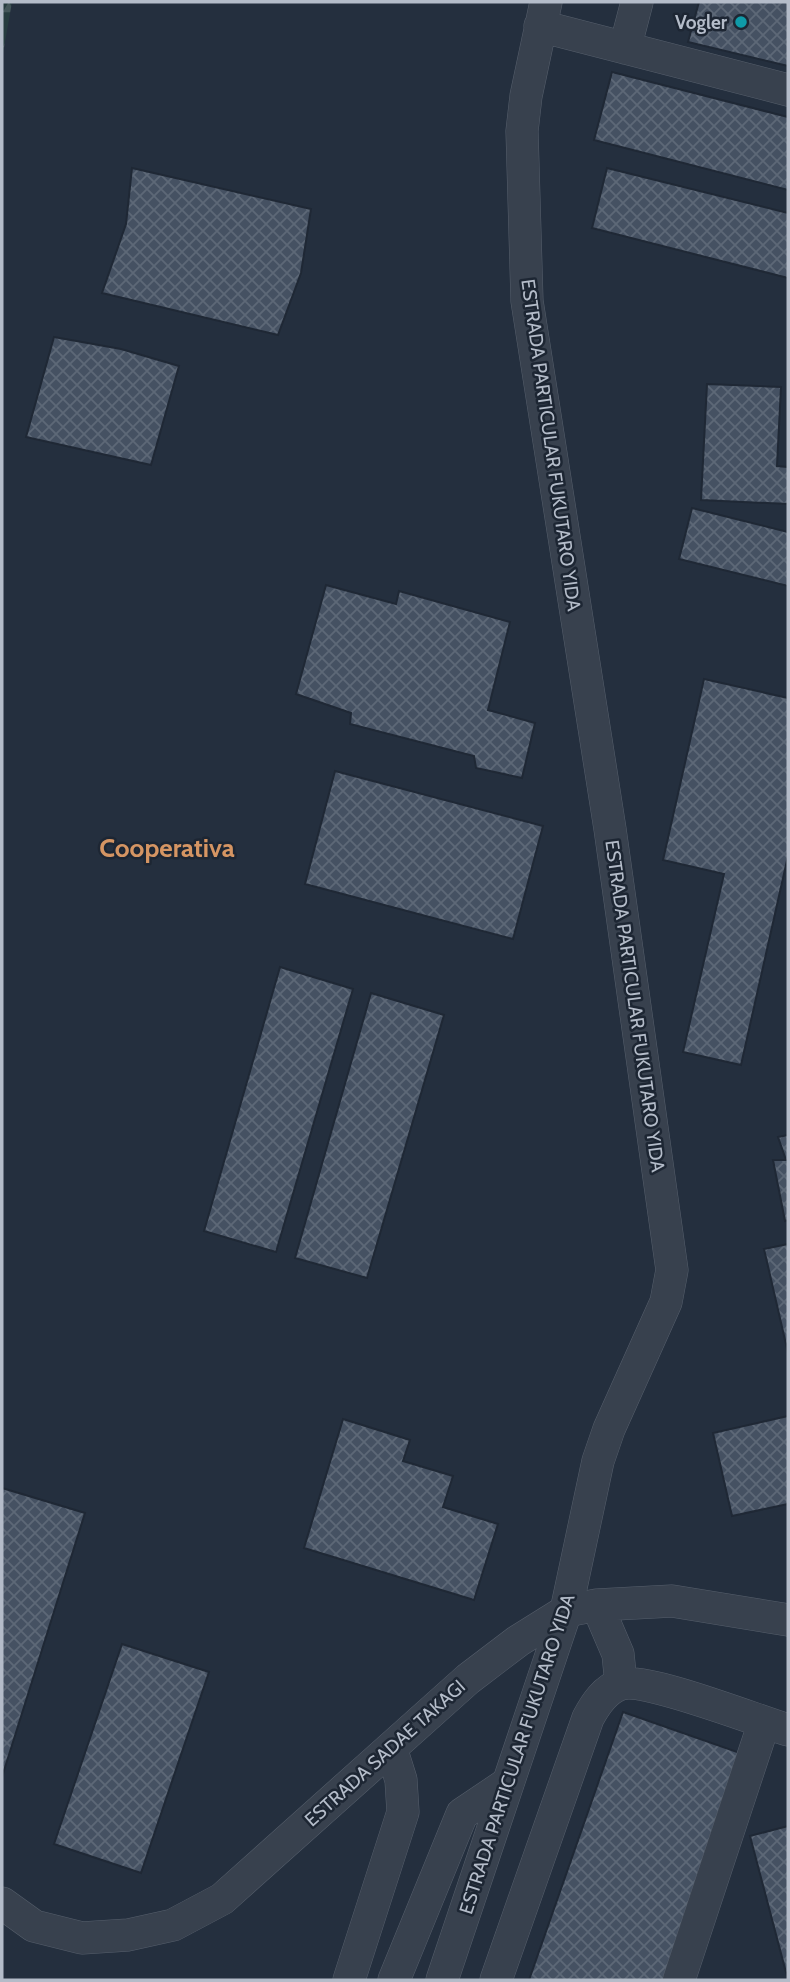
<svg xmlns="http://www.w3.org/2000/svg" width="790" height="1982" font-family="Cabin,sans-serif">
	<defs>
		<pattern id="forest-firs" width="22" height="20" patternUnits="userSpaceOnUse" patternTransform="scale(1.75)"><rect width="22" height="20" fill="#263c3f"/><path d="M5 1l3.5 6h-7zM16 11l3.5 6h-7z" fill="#435659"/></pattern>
		<pattern id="building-cross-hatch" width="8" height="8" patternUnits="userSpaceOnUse" patternTransform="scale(1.75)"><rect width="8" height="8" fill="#455162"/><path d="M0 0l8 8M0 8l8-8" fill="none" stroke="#5d6877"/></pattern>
	</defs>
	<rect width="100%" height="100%" fill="#242f3e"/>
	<path fill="url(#forest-firs)" d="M2,2H12L2,59Z"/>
	<path fill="url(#building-cross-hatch)" stroke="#1f2835" stroke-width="2" d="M699,2H788V66L688,42Z
		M612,72L788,117V190L594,140Z
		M132,168L311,209L301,273L278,335L102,293L126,224Z
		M607,168L788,213V278L592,228Z
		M54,337L121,349L179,366L151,465L26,437Z
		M707,384L781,387L777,466L788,467V504L701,500Z
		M692,508L788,532V586L679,559Z
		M326,585L396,604L399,591L510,622L488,710L535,723L522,778L476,768L474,756L350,724L351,713L296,694Z
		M704,679L788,698V856L741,1065L683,1052L724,874L663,860Z
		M335,771L543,826L513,939L305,884Z
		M280,967L353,989L276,1252L204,1231Z
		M371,993L444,1015L367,1278L295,1258Z
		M788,1135V1220L785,1221L773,1160H786L778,1137Z
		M788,1244V1353L764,1249Z
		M788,1416V1504L732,1516L713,1433Z
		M343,1419L410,1440L403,1461L453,1476L443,1507L498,1524L474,1600L304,1548Z
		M2,1488L85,1513L2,1777Z
		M122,1644L209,1672L141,1873L54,1844Z
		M623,1712L743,1754L664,1980H529Z
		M788,1826V1980L750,1836Z"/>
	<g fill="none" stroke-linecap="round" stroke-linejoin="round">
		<defs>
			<path id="minor" d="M540,26L788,90
				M625,48L637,2
				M597,1605L618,1654L621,1684
				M2,1903L34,1926L82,1938L128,1935L173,1925L222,1899L468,1679L518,1641L566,1611L597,1605L672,1601L788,1620
				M349,1980L403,1812L401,1780L391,1748
				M394,1980L462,1814L508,1783
				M442,1980L566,1611L598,1461L609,1429L666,1302L672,1270L610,829L527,301L522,131L526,96L546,2
				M496,1980L588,1718C595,1705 605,1689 621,1684C646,1677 758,1721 788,1730
				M679,1980L764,1723"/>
		</defs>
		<use href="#minor" stroke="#565f6c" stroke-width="33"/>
		<use href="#minor" stroke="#38414e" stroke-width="32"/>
	</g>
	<circle fill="#0f9aa8" stroke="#1d2633" stroke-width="2.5" cx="741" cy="22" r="7"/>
	<g text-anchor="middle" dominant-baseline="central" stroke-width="5" stroke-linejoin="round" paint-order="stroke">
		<g font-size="19" font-weight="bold" fill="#b4bcc9" stroke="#1d2633" text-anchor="end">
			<text x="727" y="22">Vogler</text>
		</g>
		<g font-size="19" fill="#b4bcc9" stroke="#1d2633">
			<text transform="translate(551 445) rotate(82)">ESTRADA PARTICULAR FUKUTARO YIDA</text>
			<text transform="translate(635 1006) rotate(82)">ESTRADA PARTICULAR FUKUTARO YIDA</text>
			<text transform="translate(385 1753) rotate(-42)">ESTRADA SADAE TAKAGI</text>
			<text transform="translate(517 1754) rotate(-72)">ESTRADA PARTICULAR FUKUTARO YIDA</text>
		</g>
		<g font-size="26" font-weight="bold" fill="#d59563" stroke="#1d2633">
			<text x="167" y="848">Cooperativa</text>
		</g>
	</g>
	<rect width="790" height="1982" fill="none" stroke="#b4bcc9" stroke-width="7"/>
</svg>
